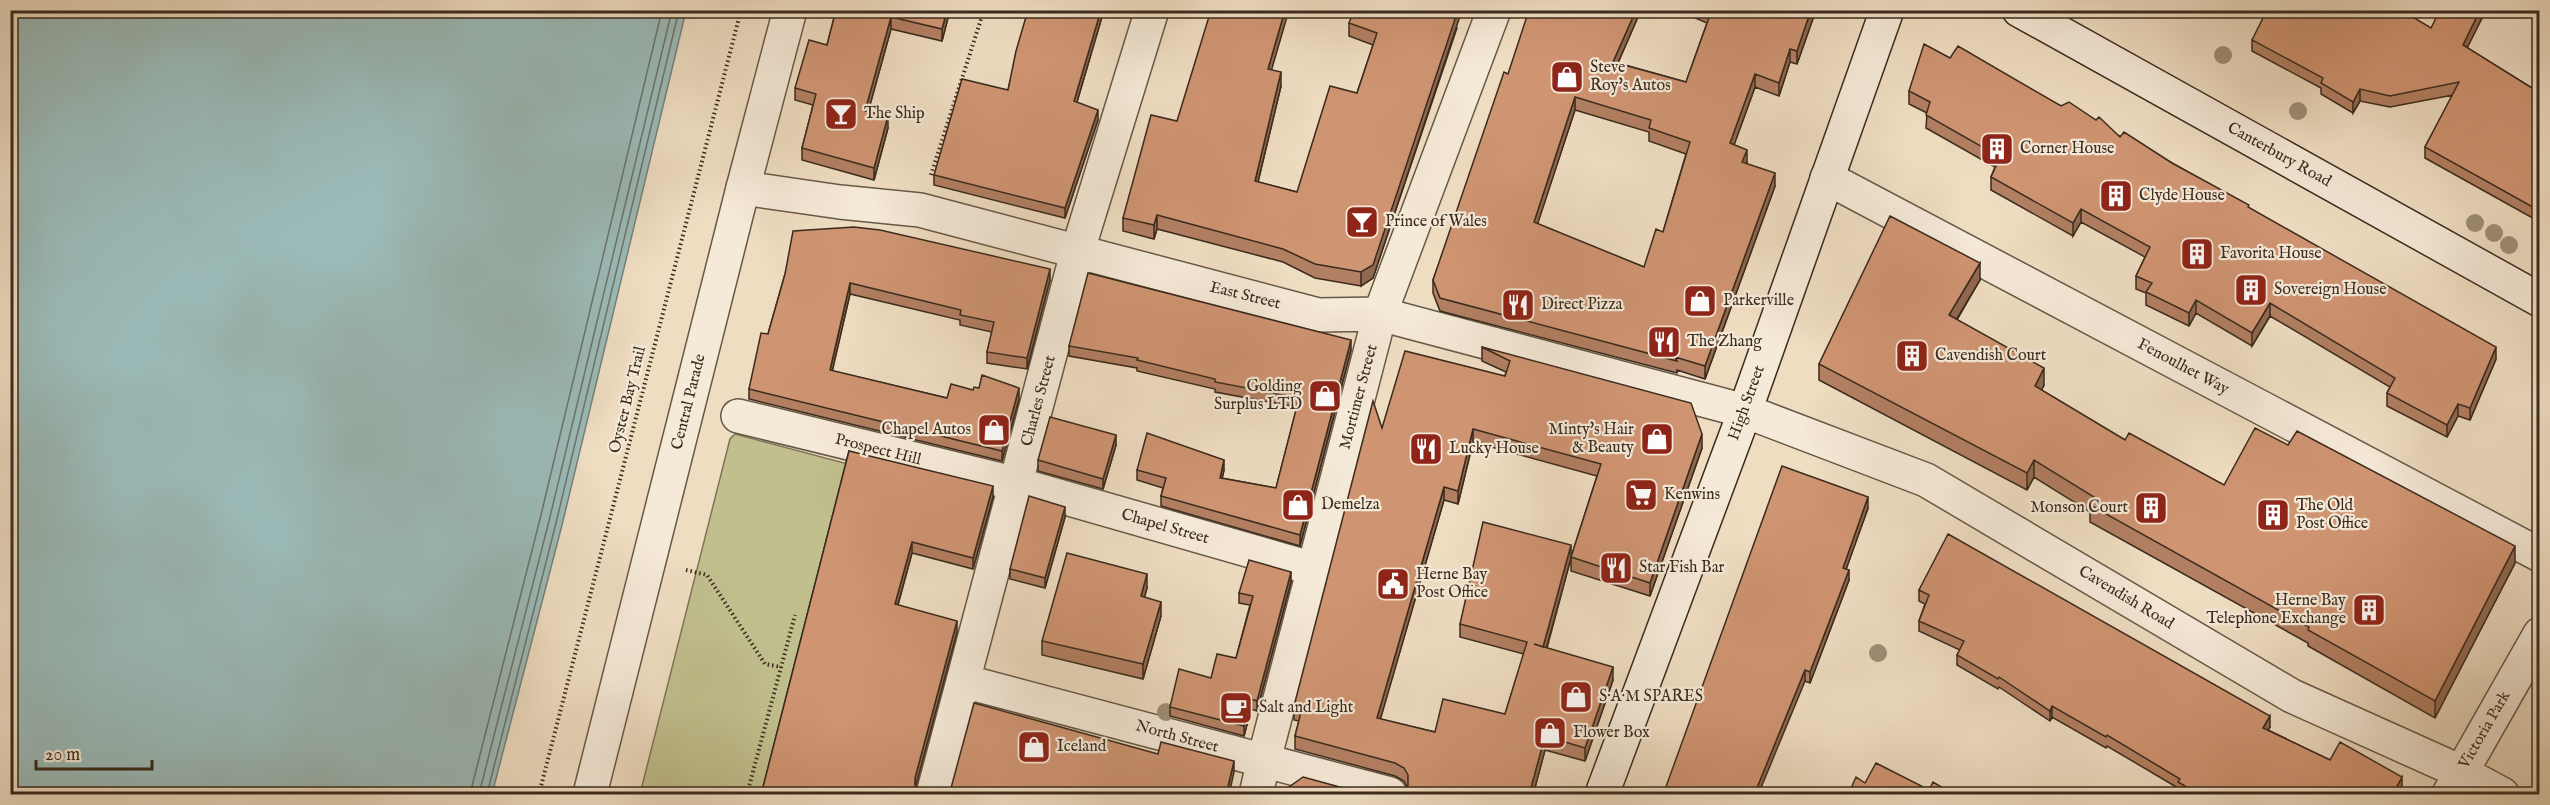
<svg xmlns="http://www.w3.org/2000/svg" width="2550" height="805" font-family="'IM FELL English',serif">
	<rect width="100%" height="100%" fill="#efddc2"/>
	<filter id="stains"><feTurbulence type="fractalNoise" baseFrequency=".00333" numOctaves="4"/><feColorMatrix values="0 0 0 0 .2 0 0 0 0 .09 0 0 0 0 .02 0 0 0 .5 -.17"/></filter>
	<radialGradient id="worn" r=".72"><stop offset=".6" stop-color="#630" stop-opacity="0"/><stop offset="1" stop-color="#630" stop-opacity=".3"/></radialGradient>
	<path fill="#c1bf8e" stroke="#7e7556" stroke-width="1.5" d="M735,434L848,464L764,794H640L730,439Z"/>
	<path fill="#9bbbb9" stroke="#74817b" stroke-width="1.5" d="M10,11H686L562,525L492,794H11Z"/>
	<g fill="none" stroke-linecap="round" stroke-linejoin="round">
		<path stroke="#6a736b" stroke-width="1.5" d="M470,794L540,519L662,10
			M479,794L549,521L672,10
			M487,794L556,523L679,10"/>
		<defs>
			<path id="pedestrian" d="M1256,794L1264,760"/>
			<path id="minor" d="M1827,178L2540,555
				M743,188L840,202L920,210L1318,315L1380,314L1745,411L1926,480L2292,696L2461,772L2502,794
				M738,416L1017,484L1314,569
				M963,681L1390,794
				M1264,760L1380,314L1494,10
				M933,794L1077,253L1152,10
				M2449,794L2540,634"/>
			<path id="tertiary" d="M590,794L743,188L790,10"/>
			<path id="secondary" d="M2019,10L2540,300
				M1602,794L1745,411L1887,10"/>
		</defs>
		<use href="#pedestrian" stroke="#675846" stroke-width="36"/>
		<use href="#minor" stroke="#675846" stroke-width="36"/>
		<use href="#tertiary" stroke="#675846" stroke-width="36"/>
		<use href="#secondary" stroke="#3a2b1d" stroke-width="36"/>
		<path stroke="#3a2b1d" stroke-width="4" stroke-dasharray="1.5 3" stroke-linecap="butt" d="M931,175L984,10
			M686,570L707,575L765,664L781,667
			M539,794L741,10
			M747,794L795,615"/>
		<use href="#pedestrian" stroke="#f5e9d7" stroke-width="33"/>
		<use href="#minor" stroke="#f5e9d7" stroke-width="33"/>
		<use href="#tertiary" stroke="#f5e9d7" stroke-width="33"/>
		<use href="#secondary" stroke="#f5e9d7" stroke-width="33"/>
	</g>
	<g fill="#9e8f77">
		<circle cx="2223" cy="55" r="9"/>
		<circle cx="2298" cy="111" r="9"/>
		<circle cx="2475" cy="223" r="9"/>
		<circle cx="2494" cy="233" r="9"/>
		<circle cx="2509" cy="245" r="9"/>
		<circle cx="1878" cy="653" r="9"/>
		<circle cx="1166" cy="712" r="9"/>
	</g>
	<path fill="#b27f62" stroke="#3a2b1d" stroke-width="1.5" fill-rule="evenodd" d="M836,10H950L942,41L891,29L868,112L888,128L874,180L802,160V148L813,105L795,100V88L827,45Z
		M1028,10H1104L1077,102L1098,120L1065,218L934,185V175L1008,90Z
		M1641,10L1618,63L1686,82L1707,23L1677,10H1816L1797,64L1790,62L1779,96L1755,87L1734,145L1747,162V164L1775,186L1705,379L1677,370V373L1440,311L1433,293V280L1508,74ZM1575,110L1649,132V141L1686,154L1663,232L1644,267L1537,224Z
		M2486,10L2467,48L2540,93V218L2538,221L2425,158V147L2453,95L2390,107L2360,101L2353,113L2321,94V88L2252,51V40L2431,28Z
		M1349,23L1457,28L1373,278L1361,286L1315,278L1283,262L1157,229L1154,239L1123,231V218L1177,121L1272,70L1281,86L1258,182L1297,192L1357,93L1373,45L1349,36Z
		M1950,58L2061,106L2172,163L2249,208L2496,359L2470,420L2458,416L2447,437L2387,406V393L2390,387L2270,316L2252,346L2196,313L2189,326L2146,305V293L2136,289V276L2145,257L2081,222L2073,236L1991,190V177L1995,167L1926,128L1927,113L1909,104V91Z
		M785,274L1050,280L1027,369L987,363V352L992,332L960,325V320L850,294L832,371L947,398L973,390L1019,399L1002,461L749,399V389L768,334Z
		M1980,280L1957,320L2044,385L2041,390L2125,440L2224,485L2515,563L2435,718L2308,646V643L2090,522V512L2034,477L2027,490L1819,380V364Z
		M1069,346L1351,350L1300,546L1161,506V496L1163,488L1137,480V470H1224L1222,478L1276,488L1297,407L1215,392V389L1137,371V368L1069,356Z
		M1482,347L1702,448L1650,596L1571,571V557L1597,476L1473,442L1458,504L1444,500L1380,719L1435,732L1505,714L1524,654L1460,637V624L1571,558L1547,648L1613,680L1585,761L1545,750L1533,795H1403L1407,787L1404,781L1395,776L1295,749V736L1299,721L1294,720V706L1382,428L1505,376L1506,372L1482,361Z
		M1116,445L1103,489L1038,471V460Z
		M849,451L993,497L973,569L912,553L898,605L957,632L915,788L761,795Z
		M1868,508L1846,569L1849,580L1810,683L1805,681L1663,795Z
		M1065,517L1045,588L1010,579V569Z
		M1291,582L1257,711L1251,709L1244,736L1170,716V707L1211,678L1236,658L1250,605L1239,603V593Z
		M1147,588L1144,597L1161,616L1143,679L1042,655V641Z
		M1919,590L2270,727L2268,730L2330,760L2402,787L2397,795H2182L2178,792V788L2107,746L2106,748L2052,717L2050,721L1999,687L1998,689L1957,665V655L1960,650L1919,631V621L1925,604L1919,601Z
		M2540,754V771L2537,769V759Z"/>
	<path fill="#916850" stroke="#3a2b1d" stroke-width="1.5" d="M947,10H950L942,41V29Z
		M1101,10H1104L1074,112V101Z
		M1285,10H1289L1268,82V69Z
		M1458,10H1462L1373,278L1361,286V272Z
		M1636,10H1641L1613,74V62Z
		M1811,10H1816L1797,64V51Z
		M2480,10H2486L2463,56V45Z
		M891,17V29L865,123V111Z
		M1790,49V62L1779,96V83Z
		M1281,72V86L1255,194V181Z
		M1755,74V87L1730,156V143Z
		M2360,89V101L2353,113V102Z
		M1575,97V110L1534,235V222Z
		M1098,110V120L1065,218V208Z
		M888,116V128L874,180V168Z
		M1747,150V162L1742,175V162Z
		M1775,173V186L1705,379V366Z
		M2540,207V218L2538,221V210Z
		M2081,209V222L2073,236V223Z
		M1157,215V229L1154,239V225Z
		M1980,263V280L1949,332V315Z
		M1050,269V280L1027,369V358Z
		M850,283V294L830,381V370Z
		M2196,300V313L2189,326V313Z
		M2270,303V316L2252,346V333Z
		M1351,340V350L1300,546V535Z
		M2496,347V359L2470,420V408Z
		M2044,368V385L2035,403V386Z
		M1019,388V399L1002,461V451Z
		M2458,404V416L2447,437V425Z
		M1473,429V442L1458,504V491Z
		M1702,434V448L1650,596V583Z
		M1116,435V445L1103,489V479Z
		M1224,460V470L1220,488V478Z
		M2034,460V477L2027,490V473Z
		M993,486V497L973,569V558Z
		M1444,487V500L1377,731V718Z
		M1868,497V508L1843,578V568Z
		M1065,507V517L1045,588V578Z
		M912,542V553L895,615V604Z
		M1571,545V558L1543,660V647Z
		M2515,546V563L2435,718V701Z
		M1849,570V580L1810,683V672Z
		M1291,572V582L1257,711V701Z
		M1147,574V588L1141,611V596Z
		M1161,602V616L1143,679V664Z
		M957,621V632L915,789V778Z
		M1613,667V680L1585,761V748Z
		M1805,670V681L1758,795H1754Z
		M1251,699V709L1244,736V726Z
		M2052,706V717L2050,721V711Z
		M2270,716V727L2263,739V728Z
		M1545,736V750L1533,795H1529Z
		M1234,761V772L1229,795H1226Z
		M2402,777V787L2397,795H2392Z"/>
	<path fill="#cf9472" stroke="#3a2b1d" stroke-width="1.5" fill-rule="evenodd" d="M836,10H947L942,29L891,17L865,111L888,116L874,168L802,148L816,94L795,88L809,40L827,45Z
		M1028,10H1101L1074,101L1098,110L1065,208L934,175L962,79L1008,90L1016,51Z
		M1211,10H1285L1268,69L1281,72L1255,181L1297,192L1330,86L1357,93L1377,33L1349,23L1354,10H1458L1373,265L1361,272L1315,264L1283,249L1157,215L1154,225L1123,218L1151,115L1177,121Z
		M1529,10H1636L1613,62L1686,82L1711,12L1707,10H1811L1797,51L1790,49L1779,83L1755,74L1730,143L1747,150L1742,162L1775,173L1705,366L1675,357L1677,361L1440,298L1433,280L1504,72L1508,74ZM1575,97L1651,120L1649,128L1690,142L1663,232L1656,229L1644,267L1534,222Z
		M2267,10H2401L2431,28L2440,10H2480L2463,45L2540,93V207L2538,210L2425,147L2459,82L2390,96L2360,89L2353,102L2321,83L2323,78L2252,40Z
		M1924,44L1950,58L1958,46L2061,106L2069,102L2096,120L2099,117L2120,137L2124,132L2172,163L2249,205L2248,207L2496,347L2470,408L2458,404L2447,425L2387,393L2395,378L2270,303L2252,333L2196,300L2189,313L2146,292L2152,283L2136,276L2150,247L2081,209L2073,223L1991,177L2000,157L1926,115L1930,102L1909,91Z
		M1890,216L1980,263L1949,315L2044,368L2035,386L2125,440L2129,433L2224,485L2255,428L2288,445L2297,431L2515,546L2435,701L2308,630L2309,627L2090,505L2094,497L2034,460L2027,473L1819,364Z
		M854,227L880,230L1050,269L1027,358L987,352L994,322L960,315L961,310L850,283L830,370L947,398L951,384L973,390L974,387L979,388L982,375L1019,388L1002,451L749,389L761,333L768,334L785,274L793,231Z
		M1088,273L1351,340L1300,535L1161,496L1166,478L1137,470L1147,433L1224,460L1220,478L1276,488L1299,398L1215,382V379L1137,360L1138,358L1069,346Z
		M1482,347L1691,403L1702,434L1650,583L1571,557L1601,464L1473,429L1458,491L1444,487L1377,718L1435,732L1443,699L1505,714L1527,642L1460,624L1483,522L1571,545L1543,647L1534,644L1613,667L1585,748L1545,736L1529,795H1403L1408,785V775L1404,768L1395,763L1295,736L1302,708L1294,706L1373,401L1382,428L1405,351L1505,376L1510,361Z
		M1050,417L1116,435L1103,479L1038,460Z
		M849,451L993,486L973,558L912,542L895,604L957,621L915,778V788L919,795H761Z
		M1782,466L1868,497L1843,568L1849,570L1810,672L1805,670L1754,795H1663Z
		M1029,496L1065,507L1045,578L1010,569Z
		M1948,534L2270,716L2263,728L2330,760L2340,742L2402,777L2392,795H2200L2178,782L2180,779L2107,735L2106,737L2052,706L2050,711L1999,677L1998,679L1957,655L1964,641L1919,621L1929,595L1919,590Z
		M1067,553L1147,574L1141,596L1161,602L1143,664L1042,641Z
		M1249,560L1291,572L1257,701L1251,699L1244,726L1170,707L1179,669L1211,678L1217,654L1236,658L1253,596L1239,593Z
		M974,703L1158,754L1161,742L1234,761L1226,795H947L951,788Z
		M1876,763L1929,790L1933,782L1955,795H1848L1856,777L1865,783Z
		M1303,777L1369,795H1282V792Z"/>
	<defs>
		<symbol id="shop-square" viewBox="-11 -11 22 22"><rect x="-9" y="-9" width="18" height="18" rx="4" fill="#8f2418" stroke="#f5e9d7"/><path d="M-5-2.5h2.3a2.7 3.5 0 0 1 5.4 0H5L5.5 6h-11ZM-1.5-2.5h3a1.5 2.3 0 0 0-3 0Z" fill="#fff"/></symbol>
		<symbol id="bar-square" viewBox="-11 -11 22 22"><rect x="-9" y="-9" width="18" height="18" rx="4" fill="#8f2418" stroke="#f5e9d7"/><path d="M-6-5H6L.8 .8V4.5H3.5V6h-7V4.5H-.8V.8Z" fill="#fff"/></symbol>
		<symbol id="building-square" viewBox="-11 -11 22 22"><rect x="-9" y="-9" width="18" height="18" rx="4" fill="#8f2418" stroke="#f5e9d7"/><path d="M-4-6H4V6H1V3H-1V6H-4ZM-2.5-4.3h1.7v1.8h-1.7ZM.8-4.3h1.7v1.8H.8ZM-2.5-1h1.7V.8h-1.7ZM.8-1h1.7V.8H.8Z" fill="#fff"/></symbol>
		<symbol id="restaurant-square" viewBox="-11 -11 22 22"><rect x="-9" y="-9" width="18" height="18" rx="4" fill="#8f2418" stroke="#f5e9d7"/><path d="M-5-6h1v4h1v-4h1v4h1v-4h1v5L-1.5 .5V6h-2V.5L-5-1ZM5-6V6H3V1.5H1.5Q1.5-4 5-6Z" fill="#fff"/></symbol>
		<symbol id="supermarket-square" viewBox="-11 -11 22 22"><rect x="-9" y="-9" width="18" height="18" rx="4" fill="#8f2418" stroke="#f5e9d7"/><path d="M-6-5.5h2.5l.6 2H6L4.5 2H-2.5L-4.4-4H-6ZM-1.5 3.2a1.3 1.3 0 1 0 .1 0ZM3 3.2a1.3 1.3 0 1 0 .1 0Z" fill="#fff"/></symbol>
		<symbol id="civic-square" viewBox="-11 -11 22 22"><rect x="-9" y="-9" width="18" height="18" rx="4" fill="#8f2418" stroke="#f5e9d7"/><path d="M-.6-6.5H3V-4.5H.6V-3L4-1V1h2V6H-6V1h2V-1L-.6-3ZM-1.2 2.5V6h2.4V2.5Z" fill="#fff"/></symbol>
		<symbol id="cafe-square" viewBox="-11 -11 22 22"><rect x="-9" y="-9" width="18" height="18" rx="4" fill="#8f2418" stroke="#f5e9d7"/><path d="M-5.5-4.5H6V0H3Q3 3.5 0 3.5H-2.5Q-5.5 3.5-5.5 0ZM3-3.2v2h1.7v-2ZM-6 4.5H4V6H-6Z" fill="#fff"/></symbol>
	</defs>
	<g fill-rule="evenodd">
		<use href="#shop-square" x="1548" y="58" width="38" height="38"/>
		<use href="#bar-square" x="822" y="95" width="38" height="38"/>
		<use href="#building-square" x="1978" y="130" width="38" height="38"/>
		<use href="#building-square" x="2097" y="177" width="38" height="38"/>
		<use href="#bar-square" x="1343" y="203" width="38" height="38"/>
		<use href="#building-square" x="2178" y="235" width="38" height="38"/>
		<use href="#building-square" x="2232" y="271" width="38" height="38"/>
		<use href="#shop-square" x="1681" y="282" width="38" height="38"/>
		<use href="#restaurant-square" x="1499" y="286" width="38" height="38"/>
		<use href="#restaurant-square" x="1645" y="323" width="38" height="38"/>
		<use href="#building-square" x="1893" y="337" width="38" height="38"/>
		<use href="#shop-square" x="1306" y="377" width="38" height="38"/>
		<use href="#shop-square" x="975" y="411" width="38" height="38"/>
		<use href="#shop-square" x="1638" y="420" width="38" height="38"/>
		<use href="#restaurant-square" x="1407" y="430" width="38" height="38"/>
		<use href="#supermarket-square" x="1622" y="476" width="38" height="38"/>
		<use href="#shop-square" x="1279" y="486" width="38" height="38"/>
		<use href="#building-square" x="2132" y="489" width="38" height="38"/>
		<use href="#building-square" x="2254" y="496" width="38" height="38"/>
		<use href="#restaurant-square" x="1597" y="549" width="38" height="38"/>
		<use href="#civic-square" x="1374" y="565" width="38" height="38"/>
		<use href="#building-square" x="2350" y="591" width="38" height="38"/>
		<use href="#shop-square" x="1557" y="678" width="38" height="38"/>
		<use href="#cafe-square" x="1217" y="689" width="38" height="38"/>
		<use href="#shop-square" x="1531" y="714" width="38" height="38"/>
		<use href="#shop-square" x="1015" y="728" width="38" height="38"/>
	</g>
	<g text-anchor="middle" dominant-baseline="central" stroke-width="4.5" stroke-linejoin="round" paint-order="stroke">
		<g font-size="16" fill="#3a2b1d" stroke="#f5e9d7" text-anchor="start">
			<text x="1590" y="68">Steve<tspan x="1590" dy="18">Roy's Autos</tspan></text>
			<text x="864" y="114">The Ship</text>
			<text x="2020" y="149">Corner House</text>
			<text x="2139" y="196">Clyde House</text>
			<text x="1385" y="222">Prince of Wales</text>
			<text x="2220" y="254">Favorita House</text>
			<text x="2274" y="290">Sovereign House</text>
			<text x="1723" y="301">Parkerville</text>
			<text x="1541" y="305">Direct Pizza</text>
			<text x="1687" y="342">The Zhang</text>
			<text x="1935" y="356">Cavendish Court</text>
			<text x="1302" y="387" text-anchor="end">Golding<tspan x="1302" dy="18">Surplus LTD</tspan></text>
			<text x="971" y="430" text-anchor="end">Chapel Autos</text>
			<text x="1634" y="430" text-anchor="end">Minty's Hair<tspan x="1634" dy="18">&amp; Beauty</tspan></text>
			<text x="1449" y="449">Lucky House</text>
			<text x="1664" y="495">Kenwins</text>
			<text x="1321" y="505">Demelza</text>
			<text x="2296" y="506">The Old<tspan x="2296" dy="18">Post Office</tspan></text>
			<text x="2128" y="508" text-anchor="end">Monson Court</text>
			<text x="1639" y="568">Star Fish Bar</text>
			<text x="1416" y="575">Herne Bay<tspan x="1416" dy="18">Post Office</tspan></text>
			<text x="2346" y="601" text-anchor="end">Herne Bay<tspan x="2346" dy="18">Telephone Exchange</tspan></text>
			<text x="1599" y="697">S·A·M SPARES</text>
			<text x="1259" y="708">Salt and Light</text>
			<text x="1573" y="733">Flower Box</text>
			<text x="1057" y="747">Iceland</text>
		</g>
		<g font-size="16" fill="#3a2b1d" stroke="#f5e9d7">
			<text transform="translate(2279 155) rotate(29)">Canterbury Road</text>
			<text transform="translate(1245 296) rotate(14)">East Street</text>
			<text transform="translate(2183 367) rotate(28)">Fenoulhet Way</text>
			<text transform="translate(1359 397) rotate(-75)">Mortimer Street</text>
			<text transform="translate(628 400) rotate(-76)">Oyster Bay Trail</text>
			<text transform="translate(1039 401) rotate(-75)">Charles Street</text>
			<text transform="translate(689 402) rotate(-76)">Central Parade</text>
			<text transform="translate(1747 403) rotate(-70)">High Street</text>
			<text transform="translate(878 450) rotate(14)">Prospect Hill</text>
			<text transform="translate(1165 527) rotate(16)">Chapel Street</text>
			<text transform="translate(2126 598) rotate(31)">Cavendish Road</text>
			<text transform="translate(2485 730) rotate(-60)">Victoria Park</text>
			<text transform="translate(1177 737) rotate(15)">North Street</text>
		</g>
	</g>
	<rect width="2550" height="805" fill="none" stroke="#efddc2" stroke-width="36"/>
	<rect x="12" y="12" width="2526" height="781" fill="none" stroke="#3a2b1d" stroke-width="3"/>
	<rect x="18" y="18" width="2514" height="769" fill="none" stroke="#3a2b1d" stroke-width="1.5"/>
	<path d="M36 760v9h116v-9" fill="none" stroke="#3a2b1d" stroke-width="3"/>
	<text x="45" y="760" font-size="18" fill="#3a2b1d" stroke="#f5e9d7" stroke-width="4.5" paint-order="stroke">20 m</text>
	<rect width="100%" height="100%" filter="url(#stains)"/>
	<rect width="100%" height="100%" fill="url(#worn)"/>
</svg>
